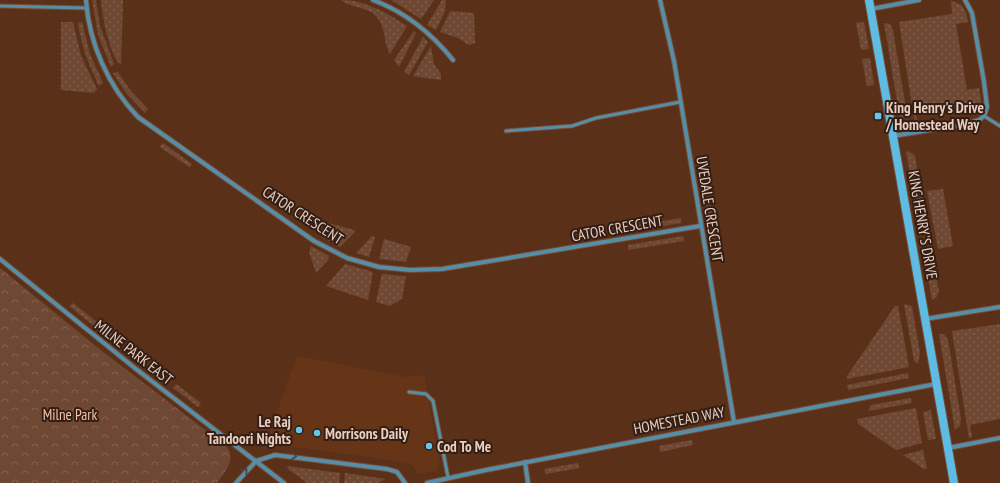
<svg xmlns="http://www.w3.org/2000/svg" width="1000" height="483" font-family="'PT Sans Narrow',sans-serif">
	<defs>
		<pattern id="grass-dots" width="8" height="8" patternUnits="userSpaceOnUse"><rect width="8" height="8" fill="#6f4833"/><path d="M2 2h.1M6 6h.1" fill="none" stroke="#84614f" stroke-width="1.8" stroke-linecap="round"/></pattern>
		<pattern id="park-crowns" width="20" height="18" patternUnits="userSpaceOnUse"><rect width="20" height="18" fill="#6f4833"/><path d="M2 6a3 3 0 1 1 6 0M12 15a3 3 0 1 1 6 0" fill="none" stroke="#84614f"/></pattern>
	</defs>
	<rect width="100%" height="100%" fill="#5b3018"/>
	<path fill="#663417" d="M297,356L406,377L424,375L438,452L440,464L438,468L435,471L418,474L413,466L403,462L274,444L263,451Z"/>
	<path fill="url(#grass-dots)" d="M92,0H96L100,26L114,64L111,67L98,35Z
		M101,0H123L121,64C111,62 101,11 101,0Z
		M341,0C366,0 387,13 407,26L390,54C383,42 386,25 375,15C367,7 348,7 341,0Z
		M391,0H434L421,19Z
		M442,0H446L445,11L436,30L427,25Z
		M951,1C963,3 966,10 968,22L956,24L967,90L979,88C981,98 985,111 973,116L971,104L916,113L918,125H915L899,22L952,14Z
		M450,11L474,13L475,43L469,45L458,38L440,32Z
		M61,22H73L81,56L97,89L94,93L61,90Z
		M82,22L90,54L103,83L99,86C89,66 81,45 78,23Z
		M864,22L869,49L861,50L856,23Z
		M884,23L890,24L893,30L906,108V116L903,119H900Z
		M414,31L416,33L399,67L394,60Z
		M423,37L428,42L409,75L404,72Z
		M431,46L434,64L441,74V80L413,76Z
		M870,58L874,85L867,86L862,59Z
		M118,72L130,90L148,109L145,113L126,93L113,73Z
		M163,143L192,164L189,167L160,147Z
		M906,151L910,152L915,156L925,216L917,217Z
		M943,189L953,246L938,249L927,191Z
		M710,202L716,238L711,239L705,203Z
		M681,218V223L626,232L625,227Z
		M325,222L354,230L355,232L340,247L322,237Z
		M372,236L375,237L369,257L356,253Z
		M683,236L684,241L628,250V245Z
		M384,239L411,247L406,262L379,259Z
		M311,246L329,256L328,260L316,273L309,252Z
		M931,249L939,292L936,298L932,300L923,250Z
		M345,264L373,272L368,300L326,286Z
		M382,274L406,276L402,299L390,306L376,302Z
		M73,303L116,337L113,341L69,306Z
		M904,304L912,306L920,353L918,364L914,361Z
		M895,306H898L909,367L847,379V376Z
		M1000,324V419L970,425L972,437L969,438L952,331Z
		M939,334H944L948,340L961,419L960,426L955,430Z
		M908,373L909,378L848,390L847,385Z
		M176,384L201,403L198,407L173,388Z
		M911,398L912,403L868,411L871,405Z
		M916,408L922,443L896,450L858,424L857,419Z
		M931,410L936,439L928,440L923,412Z
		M712,412L713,415L711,417L655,428L654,423Z
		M692,440L693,445L660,452L659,446Z
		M923,450L927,469H924L903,455Z
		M578,463L579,468L546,474L544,469Z
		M287,466L340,473L339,483H307L288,469Z
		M345,473L386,479L377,483H344Z"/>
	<path fill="url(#park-crowns)" d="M0,268L102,351L225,445C238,458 225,472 217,483H0Z"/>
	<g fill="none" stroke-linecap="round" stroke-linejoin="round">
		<defs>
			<path id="lane" d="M0,6L86,8
				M984,116L1000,126
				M506,131L572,126L596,118L680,102
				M409,392L426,394L433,401L448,477"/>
			<path id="street" d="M86,0C89,43 108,86 138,117L314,241L347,258L379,267L410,270L442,269L700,226
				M373,0C405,12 432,34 453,60
				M660,0L674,61L734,422
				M871,9L919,0
				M893,136L966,124L979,120L984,116L987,107L984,82L972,13L965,0
				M0,259L136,369L284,483
				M925,319L1000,307
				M948,448L1000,438
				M525,462L528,483
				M236,483L256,461L275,455L387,469L397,472L405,483
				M427,483L486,470L936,384"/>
			<path id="secondary" d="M869,0L954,483"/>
		</defs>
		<use href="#lane" stroke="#754c36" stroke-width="5"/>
		<use href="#street" stroke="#754c36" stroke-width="6"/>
		<use href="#secondary" stroke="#754c36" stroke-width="10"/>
		<use href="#lane" stroke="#578ea6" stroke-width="3"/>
		<use href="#street" stroke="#578ea6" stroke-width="4"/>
		<use href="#secondary" stroke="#5ebbe2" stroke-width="8"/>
	</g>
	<defs><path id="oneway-chevron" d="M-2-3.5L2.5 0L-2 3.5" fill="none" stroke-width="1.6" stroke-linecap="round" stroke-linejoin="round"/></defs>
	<g stroke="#3f4547">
		<use href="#oneway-chevron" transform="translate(294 456) rotate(7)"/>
		<use href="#oneway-chevron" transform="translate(245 471) rotate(-51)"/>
	</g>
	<g fill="#64c5ee" stroke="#321e14" stroke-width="1.5">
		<rect x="874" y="112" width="8" height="8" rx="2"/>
		<circle cx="299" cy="430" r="4"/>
		<circle cx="317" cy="433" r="4"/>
		<circle cx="429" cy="446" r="4"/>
	</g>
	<g text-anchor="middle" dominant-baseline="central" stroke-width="4" stroke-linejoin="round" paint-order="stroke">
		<g font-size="15" font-weight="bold" fill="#e9cdbf" stroke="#321e14" text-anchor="start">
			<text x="886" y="107">King Henry's Drive<tspan x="886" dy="17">/ Homestead Way</tspan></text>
			<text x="291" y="421" text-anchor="end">Le Raj<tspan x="291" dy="17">Tandoori Nights</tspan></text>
			<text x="325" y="433">Morrisons Daily</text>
			<text x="437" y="446">Cod To Me</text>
		</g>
		<g font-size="15" fill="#e9cdbf" stroke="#321e14">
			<text transform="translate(710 209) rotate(81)">UVEDALE CRESCENT</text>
			<text transform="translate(303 215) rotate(33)">CATOR CRESCENT</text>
			<text transform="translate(923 225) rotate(80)">KING HENRY'S DRIVE</text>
			<text transform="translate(617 228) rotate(-10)">CATOR CRESCENT</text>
			<text transform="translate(134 352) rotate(38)">MILNE PARK EAST</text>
			<text transform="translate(679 420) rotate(-11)">HOMESTEAD WAY</text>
		</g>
		<g font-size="15" fill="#f8c1a5" stroke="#321e14">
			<text x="70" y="414">Milne Park</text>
		</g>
	</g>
</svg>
